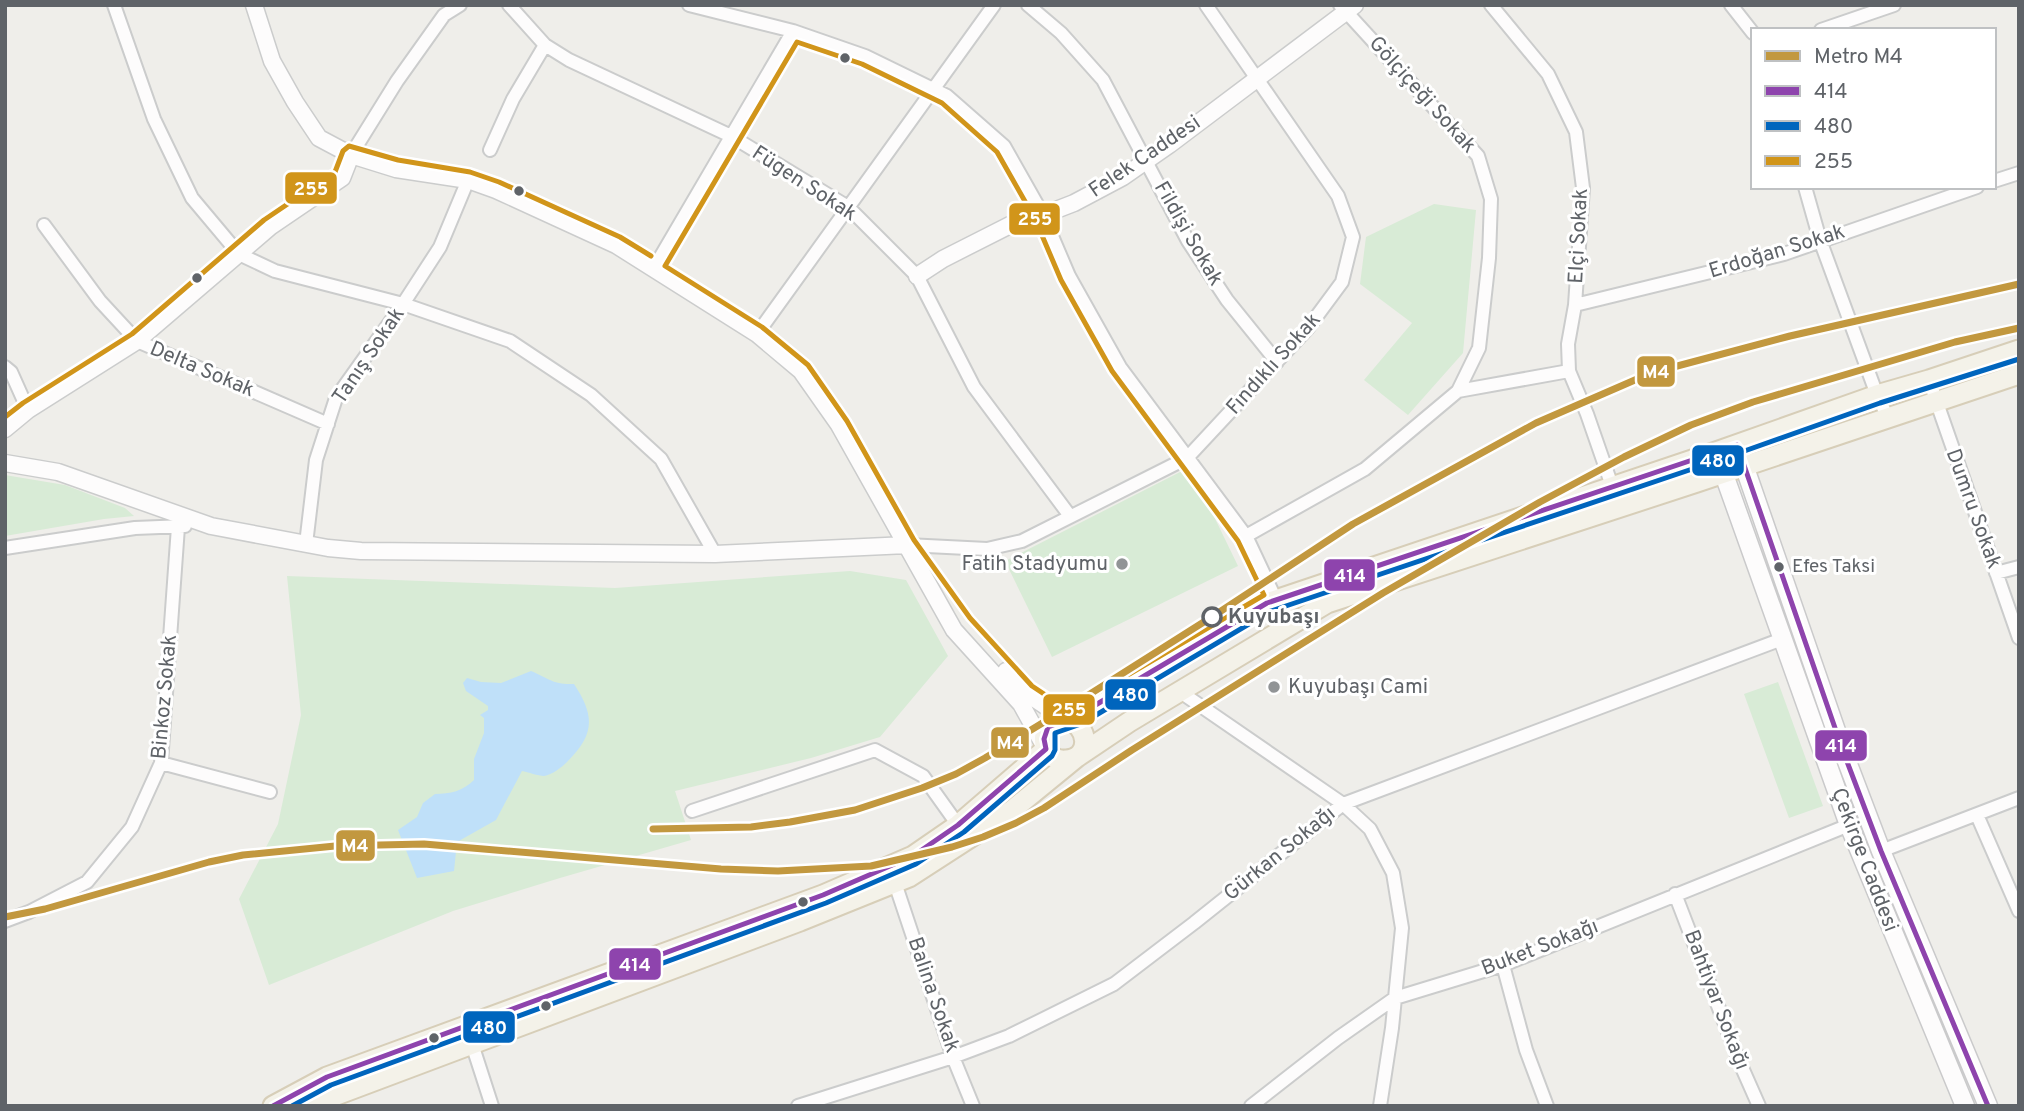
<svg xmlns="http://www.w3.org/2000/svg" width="2024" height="1111" font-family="Overpass,sans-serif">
	<rect width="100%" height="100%" fill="#efeeea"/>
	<path fill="#d8ebd6" d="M1434,204L1476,210L1463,353L1408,415L1364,380L1412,323L1360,284L1366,237Z
		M1190,467L1238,566L1052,657L1005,561Z
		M5,475L65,485L125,508L134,516L104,519L5,536Z
		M850,571L906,580L948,656L880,737L811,758L675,791L691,840L560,878L453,911L269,985L239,899L278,824L301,715L287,576L615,588Z
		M1778,682L1823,806L1789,818L1744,694Z"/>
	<path fill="#bfe0f9" d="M531,671C550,679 554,685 574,684C595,716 595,734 567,762C562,767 552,775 544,776C538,776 528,772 522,771L496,820L457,842L454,871L417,878L398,830L417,817L423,803L435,794C450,794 463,791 474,780V759L484,733V718L480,715L488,710V706L466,691L463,683L467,678L481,682L501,683Z"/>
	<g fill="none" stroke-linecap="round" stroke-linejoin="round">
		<defs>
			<path id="minor" d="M114,5L154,119L192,198L239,254L275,271L403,304L510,341L591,395L661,459L715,554
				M509,5L545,45L569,60L731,136L848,207L917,276L974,387L1070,516
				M689,5L793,31L865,56L947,96L1004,146L1043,215L1069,276L1120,367L1246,536L1276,600
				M1028,5L1061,33L1103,80L1188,241L1227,300L1277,362
				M1491,5L1548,74L1576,132L1583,188L1575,305L1568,344L1569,371L1587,414L1612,486
				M1731,5L1753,33
				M1821,30L1894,5
				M490,150L513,99L545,45
				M351,155L397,81L444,15L460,5
				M1994,181L2019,173
				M1805,187L1820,240L1877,395L1888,418
				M44,225L100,301L137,341L328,424
				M654,268L793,31
				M1575,305L1784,254L1977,187
				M757,334L994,5
				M5,367L11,372L28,410
				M1929,380L2019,638
				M1458,391L1569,371
				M1246,536L1365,469L1458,391L1479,348L1489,258L1491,199L1478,156L1340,5
				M306,544L316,460L336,398L403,304L440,247L468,180
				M907,545L987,549L1022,541L1187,458L1308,328L1342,282L1353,237L1338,196L1206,5
				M5,548L135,528L185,526
				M1996,573L2019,567
				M1179,691L1343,804L1370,829L1393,873L1402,928L1392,1028L1380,1106
				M161,763L270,792
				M692,811L875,750L923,776L958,825
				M1977,815L2019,911
				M1881,851L2019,798
				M895,883L953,1057L973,1106
				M1675,894L1740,1063L1759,1106
				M5,921L29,912L87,882L132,827L161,763L178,527
				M1503,965L1526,1050L1547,1106
				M472,1044L492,1106
				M798,1106L953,1057L1009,1036L1114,984L1194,923L1343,804L1782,639
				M1251,1106L1338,1038L1395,998L1503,965L1849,825"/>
			<path id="tertiary" d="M254,5L272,61L295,102L319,138L351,155L396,169L468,180L496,190L616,245L757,334L801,371L839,425L954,630L1021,704L1046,749
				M917,276L943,259L1018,221L1043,215L1074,203L1123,177L1169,145L1355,5
				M5,429L28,410L137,341L270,227L342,178L351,155
				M5,463L58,472L211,526L328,548L361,551L715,554L907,545
				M1006,671L1026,693L1065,719"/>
			<path id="secondary" d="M1737,445L1843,751L1881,851L1988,1106
				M1716,452L1849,825L1965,1106"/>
			<path id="primary" d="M1065,719C1090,724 1092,759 1066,760C1047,762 1037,738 1051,725C1058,718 1069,721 1077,716L1267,603L1716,452L1877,395L1929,380L2019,350
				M273,1106L327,1077L823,895L913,856L958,825L1046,749
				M315,1106L331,1097L800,921L909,877L1011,811L1077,757L1129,722L1327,603L1697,482L2019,374"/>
		</defs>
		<use href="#minor" stroke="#cbcccc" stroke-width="16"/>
		<use href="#tertiary" stroke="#cbcccc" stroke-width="19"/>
		<use href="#secondary" stroke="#cacacb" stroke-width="21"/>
		<use href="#primary" stroke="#d7ceb8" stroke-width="23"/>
		<use href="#minor" stroke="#fdfcfc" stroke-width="12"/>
		<use href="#tertiary" stroke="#fdfcfc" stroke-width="16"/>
		<use href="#secondary" stroke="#fdfcfc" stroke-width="18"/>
		<use href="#primary" stroke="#f4f2e9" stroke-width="19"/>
		<defs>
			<path id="bus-1" d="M273,1106L327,1077L823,895L913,856L958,825L1046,749L1044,739L1048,727L1077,716L1267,603L1737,445L1843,751L1881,851L1988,1106"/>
			<path id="bus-2" d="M292,1106L331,1085L826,903L916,864L964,832L1052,756L1055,750V733L1081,724L1271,611L1719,460L1880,403L2019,359"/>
			<path id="bus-3" d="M797,42L862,64L942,103L997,152L1035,219L1061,280L1112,371L1238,541L1264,595L1068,710L1032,686L970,618L914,540L847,421L808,365L762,327L665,266Z
				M5,417L23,403L132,334L264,220L335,172L343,151L349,146L398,160L470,172L499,182L620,237L651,256"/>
		</defs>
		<use href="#bus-1" stroke="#fff" stroke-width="10"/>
		<use href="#bus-2" stroke="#fff" stroke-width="10"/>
		<use href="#bus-3" stroke="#fff" stroke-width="10"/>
		<use href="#bus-1" stroke="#8e44ad" stroke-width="5"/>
		<use href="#bus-2" stroke="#0065bd" stroke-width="5"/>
		<use href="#bus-3" stroke="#d1951a" stroke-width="5"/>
		<defs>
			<path id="metro-1" d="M653,829L751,827L790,822L855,810L922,788L956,774L985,758L1090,694L1218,613L1353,524L1536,423L1651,373L1790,336L2019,284
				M5,917L45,909L209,862L243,855L335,846L424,844L721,869L778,871L871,866L952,847L983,837L1016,823L1044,808L1132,750L1383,593L1540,502L1624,457L1691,425L1753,402L1955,342L2019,328"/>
		</defs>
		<use href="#metro-1" stroke="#fff" stroke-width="12"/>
		<use href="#metro-1" stroke="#c2983f" stroke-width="7"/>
	</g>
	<g fill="#5f6368" stroke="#fff" stroke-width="2.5">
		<circle cx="845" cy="58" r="6"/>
		<circle cx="519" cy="191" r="6"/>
		<circle cx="197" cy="278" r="6"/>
		<circle cx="1779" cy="567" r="6"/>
		<circle cx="803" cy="902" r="6"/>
		<circle cx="546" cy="1006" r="6"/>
		<circle cx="434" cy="1038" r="6"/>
	</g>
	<g fill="#919496" stroke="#fff" stroke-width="2.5">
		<circle cx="1122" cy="564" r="7"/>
		<circle cx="1274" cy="687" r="7"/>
	</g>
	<circle fill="#fff" stroke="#5f6368" stroke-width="3.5" cx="1212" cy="617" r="9"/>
	<g text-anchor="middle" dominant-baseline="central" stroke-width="6" stroke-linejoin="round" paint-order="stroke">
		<g font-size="19" fill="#5f6368" stroke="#fff" text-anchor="start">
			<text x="1792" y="567">Efes Taksi</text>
		</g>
		<g font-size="21" fill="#5f6368" stroke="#fff">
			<text transform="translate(1422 95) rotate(48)">Gölçiçeği Sokak</text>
			<text transform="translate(1145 157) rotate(-34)">Felek Caddesi</text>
			<text transform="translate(804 184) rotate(33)">Fügen Sokak</text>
			<text transform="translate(1188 234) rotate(60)">Fildişi Sokak</text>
			<text transform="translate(1579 236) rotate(-87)">Elçi Sokak</text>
			<text transform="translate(1777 252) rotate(-17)">Erdoğan Sokak</text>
			<text transform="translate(369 356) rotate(-56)">Tanış Sokak</text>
			<text transform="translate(1274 364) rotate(-48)">Fındıklı Sokak</text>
			<text transform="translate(202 370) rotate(23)">Delta Sokak</text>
			<text transform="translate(1973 509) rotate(70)">Dumru Sokak</text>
			<text transform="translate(165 697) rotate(-85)">Binkoz Sokak</text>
			<text transform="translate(1280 854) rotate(-39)">Gürkan Sokağı</text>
			<text transform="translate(1864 860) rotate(69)">Çekirge Caddesi</text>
			<text transform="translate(1540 948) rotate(-21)">Buket Sokağı</text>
			<text transform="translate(933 995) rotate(71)">Balina Sokak</text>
			<text transform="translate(1716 1000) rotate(69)">Bahtiyar Sokağı</text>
		</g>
		<g font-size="21" fill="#5f6368" stroke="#fff" text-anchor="end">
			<text x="1108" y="564">Fatih Stadyumu</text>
			<text x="1288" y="687" text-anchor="start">Kuyubaşı Cami</text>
		</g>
		<g font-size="21" font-weight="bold" fill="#5f6368" stroke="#fff" text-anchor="start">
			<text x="1228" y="617">Kuyubaşı</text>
		</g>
	</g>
	<g stroke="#fff" stroke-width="2.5">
		<rect x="284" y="171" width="54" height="34" rx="7" fill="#d1951a"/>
		<rect x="1008" y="202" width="53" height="34" rx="7" fill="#d1951a"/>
		<rect x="1636" y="355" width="40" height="33" rx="7" fill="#c2983f"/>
		<rect x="1691" y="444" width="54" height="33" rx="7" fill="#0065bd"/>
		<rect x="1323" y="558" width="53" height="34" rx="7" fill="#8e44ad"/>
		<rect x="1104" y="678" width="53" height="33" rx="7" fill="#0065bd"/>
		<rect x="1042" y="693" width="54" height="33" rx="7" fill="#d1951a"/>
		<rect x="990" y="726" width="40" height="33" rx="7" fill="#c2983f"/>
		<rect x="1814" y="729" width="54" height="33" rx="7" fill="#8e44ad"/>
		<rect x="335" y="829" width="41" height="33" rx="7" fill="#c2983f"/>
		<rect x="608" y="947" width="54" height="34" rx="7" fill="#8e44ad"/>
		<rect x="462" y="1010" width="54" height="34" rx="7" fill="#0065bd"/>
	</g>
	<g font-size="19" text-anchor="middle" font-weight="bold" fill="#fff">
		<text x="311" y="195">255</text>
		<text x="1035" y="225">255</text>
		<text x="1656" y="378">M4</text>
		<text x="1718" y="467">480</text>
		<text x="1350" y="582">414</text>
		<text x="1131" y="701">480</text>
		<text x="1069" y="716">255</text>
		<text x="1010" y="749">M4</text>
		<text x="1841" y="752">414</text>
		<text x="355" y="852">M4</text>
		<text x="635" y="971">414</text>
		<text x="489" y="1034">480</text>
	</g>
	<rect width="2024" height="1111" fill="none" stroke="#5f6368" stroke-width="14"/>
	<rect x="1751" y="28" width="245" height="161" fill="#ffffff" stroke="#bfc1c3" stroke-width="2"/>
	<rect x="1765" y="51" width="35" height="10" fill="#c2983f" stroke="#bfc1c3" stroke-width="2"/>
	<text x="1814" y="63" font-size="21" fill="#5f6368">Metro M4</text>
	<rect x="1765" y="86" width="35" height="10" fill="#8e44ad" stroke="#bfc1c3" stroke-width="2"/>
	<text x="1814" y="98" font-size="21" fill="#5f6368">414</text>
	<rect x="1765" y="121" width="35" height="10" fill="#0065bd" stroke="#bfc1c3" stroke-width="2"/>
	<text x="1814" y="133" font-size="21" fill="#5f6368">480</text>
	<rect x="1765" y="156" width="35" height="10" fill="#d1951a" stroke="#bfc1c3" stroke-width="2"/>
	<text x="1814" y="168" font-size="21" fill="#5f6368">255</text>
</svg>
